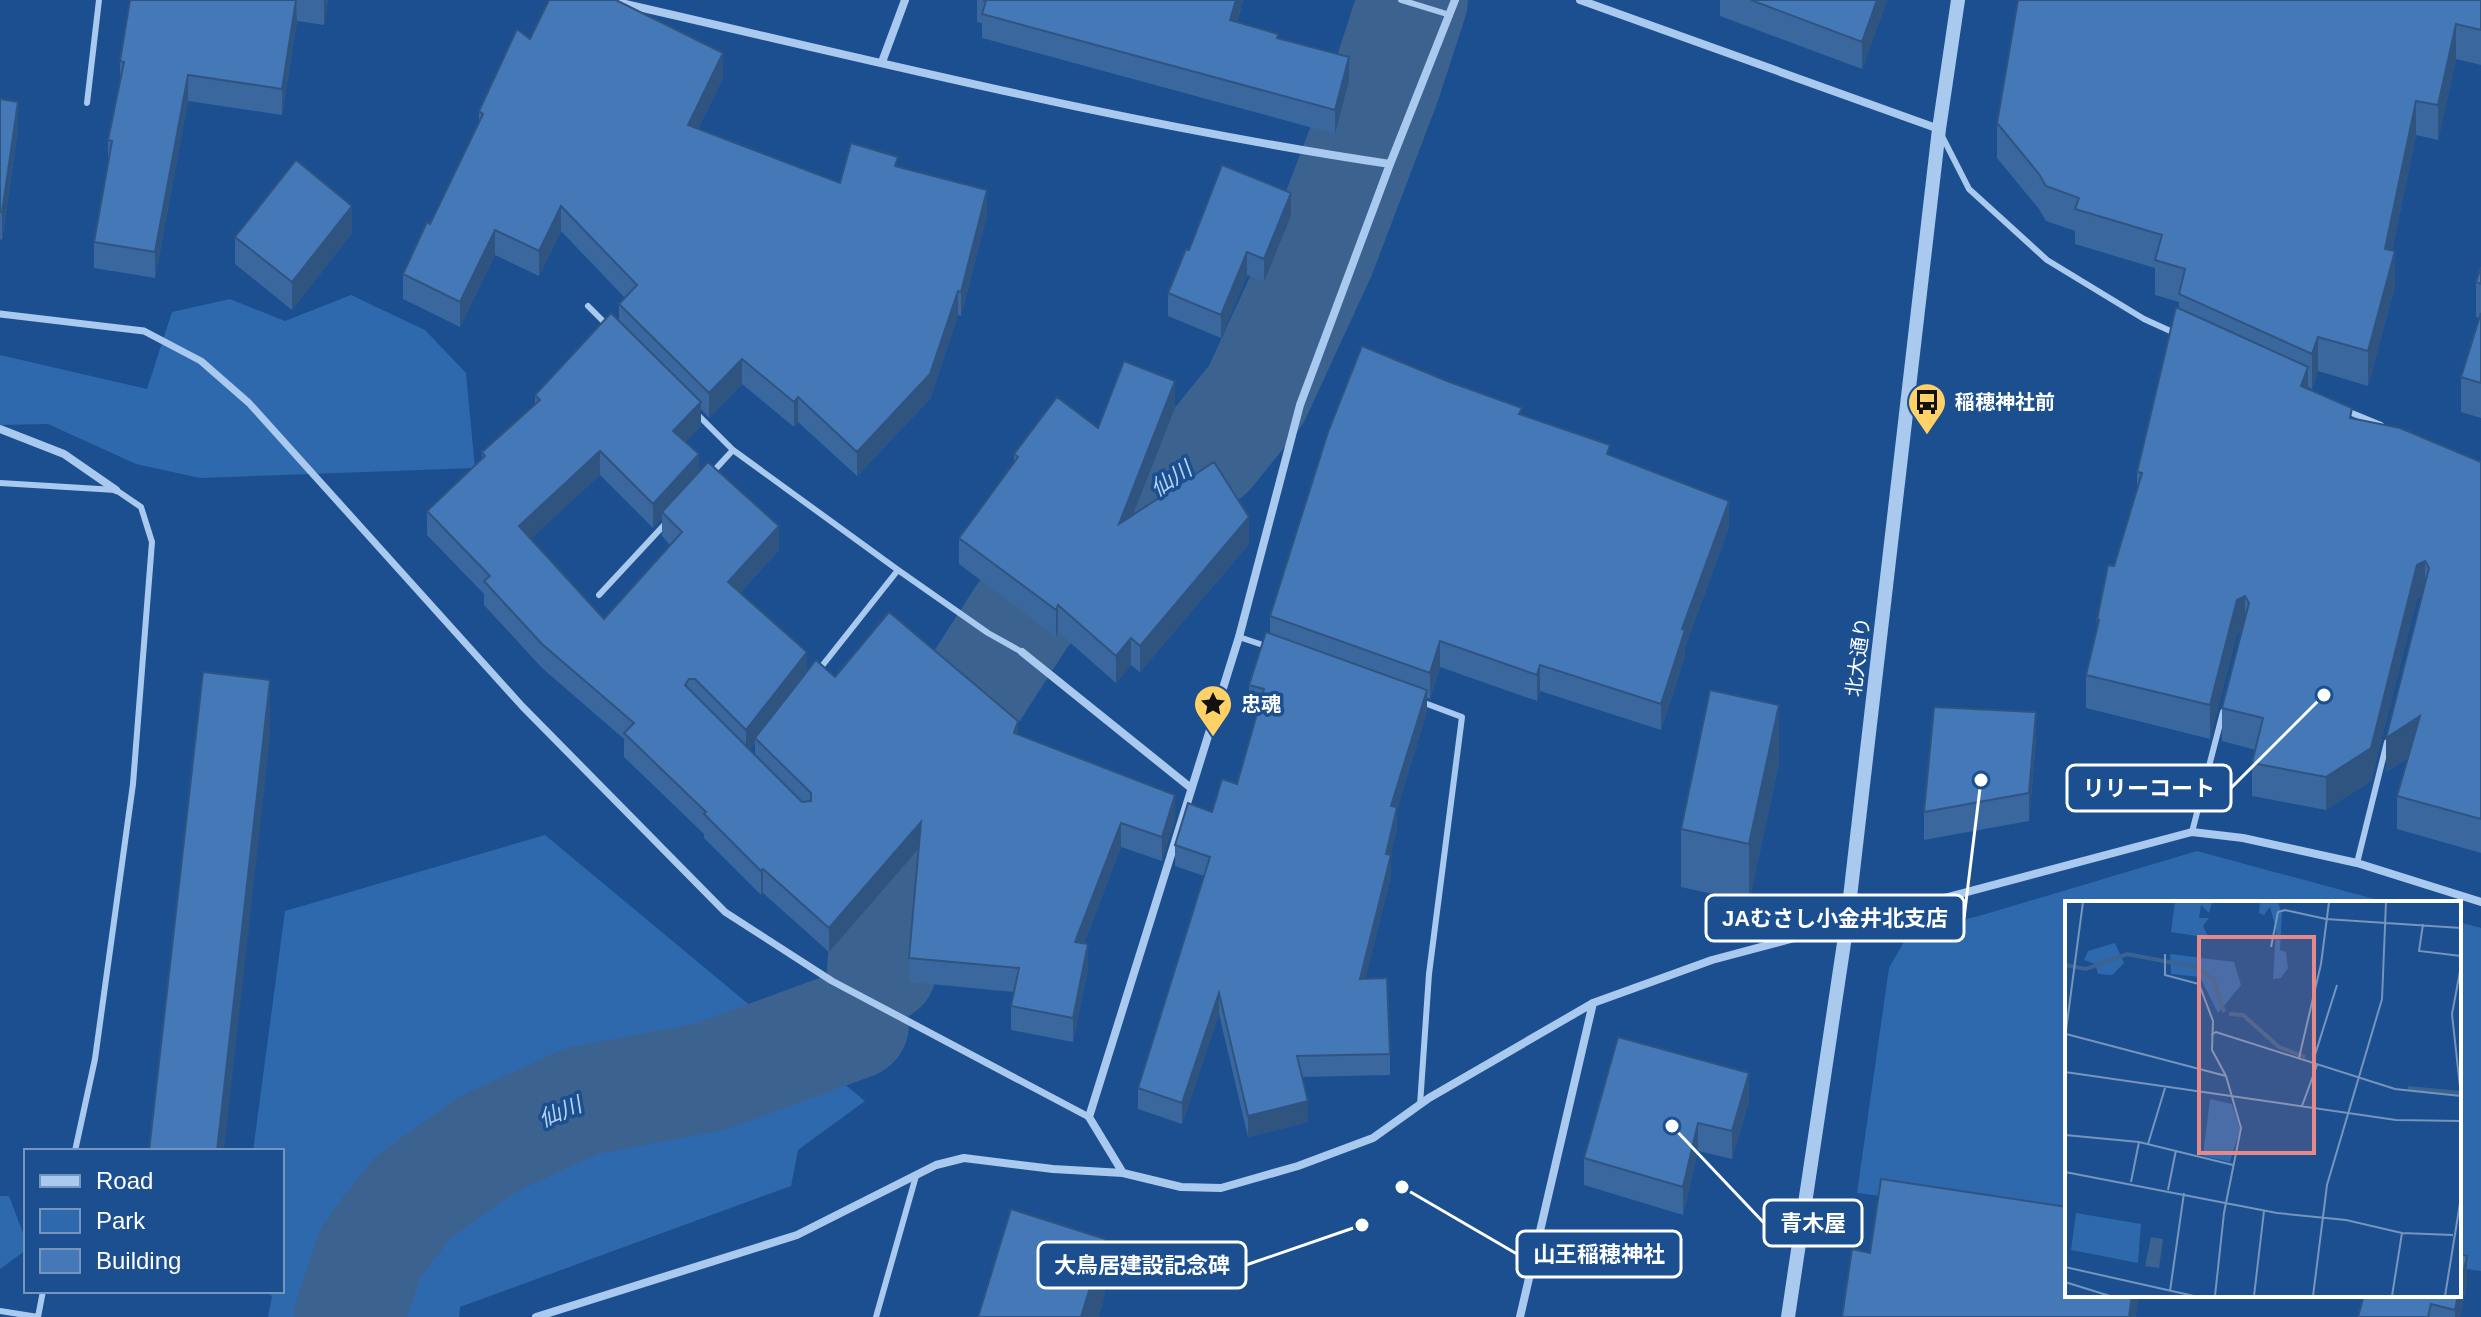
<svg xmlns="http://www.w3.org/2000/svg" width="2481" height="1317" font-family="Arial,'Noto Sans JP',sans-serif">
	<rect width="100%" height="100%" fill="#1b4f8f"/>
	<path fill="#2e69ad" d="M351,295L425,330L466,373L475,468L200,478L136,464L48,424L0,425V355L147,389L172,312L230,299L285,321Z
		M545,835L865,1101L798,1150L791,1186L460,1307L459,1317H268L272,1296L264,1291H282V1151H253L285,911Z
		M2197,851L2389,903H2067V1219L1857,1193L1889,968L1909,933L1979,916Z
		M2459,922L2481,928V1271L2459,1268Z
		M0,1196H9L26,1241V1250L0,1269Z"/>
	<g fill="none" stroke-linecap="round" stroke-linejoin="round">
		<path stroke="#3c6290" stroke-width="110" d="M882,968L898,809L1022,616L1095,531L1209,453L1256,395L1321,254L1386,83L1413,0
			M349,1317L370,1253L411,1199L486,1145L582,1101L709,1077L854,1024"/>
		<path stroke="#a9c9ee" stroke-width="6" d="M1401,0L1450,15
			M87,103L99,0
			M1941,134L1969,189L2047,260L2144,319L2177,334
			M588,306L608,326
			M2347,411L2381,425
			M696,413L733,450L898,570L988,633L1022,652
			M710,475L733,450
			M0,483L116,490L141,507L152,542L133,784L95,1059L75,1151
			M599,595L665,524
			M1239,637L1269,647
			M818,671L898,570
			M1419,701L1462,717L1429,974L1420,1105
			M2192,832L2223,712
			M2357,863L2387,742
			M0,1311L38,1317
			M38,1317L43,1291
			M876,1317L916,1176"/>
		<path stroke="#a9c9ee" stroke-width="7" d="M0,314L144,331L201,361L249,403L522,706L725,912L832,981L1089,1117"/>
		<path stroke="#a9c9ee" stroke-width="8" d="M608,0C867,59 1127,125 1390,164
			M1580,0L1939,129
			M882,62L905,0
			M0,429L64,454L116,490
			M1022,652L1191,788
			M1123,1173L1089,1117L1239,637L1300,405L1390,164L1455,0
			M536,1317L797,1235L936,1165L964,1158L1053,1169L1123,1173L1181,1187L1221,1188L1298,1166L1373,1138L1429,1098L1593,1003L1712,960L2192,832L2243,838L2357,863L2481,902
			M1520,1317L1593,1003"/>
		<path stroke="#a9c9ee" stroke-width="14" d="M1788,1317L1847,923L1939,129L1958,0"/>
	</g>
	<path fill="#3a679d" fill-rule="evenodd" d="M130,0H328L324,25L297,21L282,115L188,101L155,278L94,268V242L108,162V140L120,80V61Z
		M977,0H1243L1237,22L1278,38L1349,81L1335,134L982,38V23L977,22Z
		M1720,0H1887L1862,69L1720,16Z
		M2481,0V65L2456,59L2438,140L2416,135L2392,250L2395,286L2368,386L2318,371L2312,389L2308,387V389L2352,419L2481,462V853L2397,829V796L2408,758L2386,772L2422,596L2417,599L2371,781L2326,810L2252,796V763L2256,750L2222,741V708L2241,631L2237,634L2210,739L2086,708V675L2097,629V620L2137,491V472L2179,308V302L2155,295V268L2075,244V231L2046,221L2039,209L1997,158V123Z
		M530,39L723,78L698,129L840,183L898,167L987,215L961,316L958,315L930,399L857,476L798,422L794,427L742,384L709,418L701,409V426L685,442L699,472L779,550L740,593L807,671L835,677L1018,735L1175,819L1162,861L1121,847L1084,943L1088,968L1073,1042L1011,1030V1006L1014,992L909,982V958L918,849L829,952L763,893L761,895L704,838V834L624,757V739L542,668L484,605V594L427,535V511L482,459V452L535,405V395L619,321V304L625,298L561,231L539,276L495,255L460,327L403,299V274L430,224L479,123V111ZM600,475L653,528L662,518V536L670,545L604,619L530,539ZM755,743V754L750,749Z
		M0,99L18,129L2,240L0,239Z
		M1291,216L1264,282L1247,275L1221,338L1168,316V293L1189,250Z
		M352,233L292,310L235,264V237Z
		M2481,267V418L2461,412V377L2479,318L2476,317V282Z
		M1175,408L1133,515L1249,544L1140,672L1131,665L1116,683L1058,632L1056,637L959,564V538L1014,463V454L1098,428Z
		M1522,415L1610,456L1729,527L1685,647V656L1661,730L1540,691L1537,701L1440,667L1430,699L1427,698V711L1397,809V828L1390,855L1391,876L1365,979L1390,1054V1075L1302,1077L1308,1122L1248,1137L1219,1014L1182,1124L1138,1109V1088L1204,876L1175,866V845L1212,812L1237,784L1258,708L1249,706V685L1270,633V616Z
		M2036,740L2029,821L1924,840V812Z
		M1779,763L1749,902L1681,887V829Z
		M1749,1101L1732,1159L1698,1151L1683,1215L1584,1185V1158Z
		M2467,1283L2460,1317H2358Z"/>
	<path fill="#305480" d="M296,0L297,21L282,115V89Z
		M324,0H328L324,25Z
		M1236,0H1243L1230,44V20Z
		M1877,0H1887L1862,69V42Z
		M2456,24V59L2438,140V105Z
		M723,53V78L688,150V125Z
		M1349,57V81L1335,134V110Z
		M188,75V101L155,278V252Z
		M2416,101V135L2385,283V249Z
		M18,102V129L2,240V212Z
		M987,190V215L961,316V292Z
		M1291,193V216L1264,282V259Z
		M352,206V233L292,310V282Z
		M561,206V231L539,276V251Z
		M495,230V255L460,327V302Z
		M2395,251V286L2368,386V351Z
		M1247,252V275L1221,338V315Z
		M958,291V315L930,399L857,476V452Z
		M2318,337V371L2312,389V354Z
		M742,359V384L709,418V393Z
		M2308,367V400L2301,386Z
		M1175,381V408L1119,550V524Z
		M798,397V422L794,427V402Z
		M701,402V426L673,455V431Z
		M600,451V475L519,550V526Z
		M699,454V478L662,512V518L653,528V504Z
		M1729,501V527L1685,647V656L1661,730V704L1682,629Z
		M1249,517V544L1140,672V646Z
		M779,526V550L728,606V582Z
		M2425,561V594L2417,599L2371,781L2326,810V777L2417,565Z
		M2245,596V629L2237,634L2210,739V705L2237,600Z
		M1058,605V632L1056,637V610Z
		M1131,638V665L1116,683V656Z
		M1440,641V667L1430,699V673Z
		M807,652V676L755,738V743L746,754V730Z
		M1540,665V691L1537,701V675Z
		M270,680V738L224,1151H217Z
		M1427,690V711L1397,809V828L1386,875V854L1391,806Z
		M1779,705V763L1749,902V844Z
		M2036,712V740L2029,821V793Z
		M2420,716V750L2386,772V738Z
		M1018,721V745L1014,733Z
		M1175,795V819L1162,861V837Z
		M921,822V846L829,952V928Z
		M1121,823V847L1075,966V942Z
		M1391,855V876L1360,1000V979Z
		M763,869V893L761,895V871Z
		M1088,944V968L1073,1042V1018Z
		M1219,993V1014L1182,1124V1103Z
		M1749,1073V1101L1732,1159V1131Z
		M1308,1101V1122L1248,1137V1116Z
		M1698,1123V1151L1683,1215V1187Z
		M1105,1239V1296L1099,1317H1081Z
		M2467,1256V1283L2460,1317H2455V1310Z
		M2132,1295H2139L2136,1317H2129Z"/>
	<path fill="#4478b7" stroke="#305480" stroke-width="2" d="M130,0H296L282,89L188,75L155,252L94,242L112,141L108,140L124,62L120,61Z
		M549,0H616L723,53L688,125L840,183L851,143L898,157L895,166L987,190L961,292L958,291L930,374L857,452L798,397L794,402L742,359L709,393L619,304L637,285L561,206L539,251L495,230L460,302L403,274L427,222L430,224L483,114L479,111L517,29L530,39Z
		M983,0H1236L1230,20L1278,34L1277,38L1349,57L1335,110L982,14L986,1Z
		M1751,0H1877L1862,42Z
		M2018,0H2481V30L2456,24L2438,105L2416,101L2385,249L2395,251L2368,351L2318,337L2312,354L2179,294L2185,269L2155,260L2162,235L2075,209L2079,198L2046,186L2039,174L1997,123Z
		M0,99L18,102L2,212H0Z
		M296,160L352,206L292,282L235,237Z
		M1222,165L1291,193L1264,259L1247,252L1221,315L1168,293L1186,249L1189,250Z
		M2481,267V284L2476,282Z
		M2176,307L2308,367L2301,386L2352,408L2350,418L2400,428L2481,462V819L2397,796L2420,716L2386,738L2429,568L2425,561L2417,565L2371,748L2326,777L2252,763L2263,718L2222,708L2249,603L2245,596L2237,600L2210,705L2086,675L2099,620H2097L2108,565L2114,566L2142,473L2137,472Z
		M611,313L701,402L673,431L699,454L653,504L600,451L519,526L604,619L682,532L662,512L708,462L779,526L728,582L807,652L746,730L695,679H689L685,685L802,802L811,801V793L755,738L816,660L835,677L889,612L1018,721L1014,733L1175,795L1162,837L1121,823L1075,942L1088,944L1073,1018L1011,1006L1019,968L909,958L921,822L829,928L763,869L761,871L704,814L706,812L624,733L634,723L542,644L484,581L490,576L427,511L485,456L482,452L540,400L535,395Z
		M2481,313V383L2461,377Z
		M1362,346L1447,381L1522,408L1519,414L1610,445L1607,454L1729,501L1682,629L1685,630L1661,704L1540,665L1537,675L1440,641L1430,673L1270,616L1328,432Z
		M1124,361L1175,381L1119,524L1214,462L1249,517L1140,646L1131,638L1116,656L1058,605L1056,610L959,538L1018,457L1014,454L1057,397L1098,428Z
		M1266,632L1427,690L1391,806L1397,807L1386,854L1391,855L1360,979L1387,978L1390,1054L1297,1056L1308,1101L1248,1116L1219,993L1182,1103L1138,1088L1210,857L1175,845L1188,803L1212,812L1222,779L1237,784L1264,689L1249,685Z
		M203,672L270,680L217,1151H149Z
		M1710,690L1779,705L1749,844L1681,829Z
		M1934,707L2036,712L2029,793L1924,812Z
		M1618,1037L1749,1073L1732,1131L1698,1123L1683,1187L1584,1158Z
		M1881,1179L2067,1207V1295H2132L2129,1317H1842L1852,1249L1870,1253Z
		M1011,1209L1105,1239L1081,1317H978Z
		M2459,1254L2467,1256L2459,1292Z
		M2364,1295H2458L2455,1310L2431,1304L2428,1317H2358Z"/>
	<defs>
		<symbol id="bus-pin" viewBox="-11 -11 22 30"><path d="M0 17L-7.5 6A9.5 9.5 0 1 1 7.5 6Z" fill="#ffd166" stroke="#1b4f8f"/><path d="M-5-6H5V4H4V6H2V4H-2V6H-4V4H-5ZM-3.5-4V0h7V-4ZM-3.5 1.2v1.5H-2V1.2ZM2 1.2v1.5H3.5V1.2Z" fill="#111"/></symbol>
		<symbol id="sight-pin" viewBox="-11 -11 22 30"><path d="M0 17L-7.5 6A9.5 9.5 0 1 1 7.5 6Z" fill="#ffd166" stroke="#1b4f8f"/><path d="M0-6L1.8-2.2L6-1.7L2.9 1.2L3.7 5.4L0 3.3L-3.7 5.4L-2.9 1.2L-6-1.7L-1.8-2.2Z" fill="#111"/></symbol>
	</defs>
	<g fill-rule="evenodd">
		<use href="#bus-pin" x="1905" y="380" width="44" height="60"/>
		<use href="#sight-pin" x="1191" y="682" width="44" height="60"/>
	</g>
	<g text-anchor="middle" dominant-baseline="central" stroke-width="7" stroke-linejoin="round" paint-order="stroke">
		<g font-size="20" font-weight="bold" fill="#fff" stroke="#1b4f8f" text-anchor="start">
			<text x="1955" y="402">稲穂神社前</text>
			<text x="1241" y="704">忠魂</text>
		</g>
		<g font-size="20" fill="#fff" stroke="#1b4f8f">
			<text transform="translate(1858 657) rotate(-83)">北大通り</text>
		</g>
		<g font-size="22" font-style="italic" fill="#b5d3f5" stroke="#1b4f8f">
			<text transform="translate(1171 479) rotate(-34)">仙川</text>
			<text transform="translate(560 1112) rotate(-23)">仙川</text>
		</g>
	</g>
	<g transform="translate(2065 901)">
		<rect width="396" height="396" fill="#1b4f8f"/>
		<path d="M110,1L147,2L144,12L136,4L134,17H144L138,25L144,37L106,31ZM195,1H213L217,13L215,49L221,51L223,67L216,77L208,78L211,28L205,6L199,14L194,12ZM50,42L59,62L47,74L33,73L30,63L19,59L23,50ZM105,53L169,61L176,84L153,112L135,76L106,73ZM145,198L167,203L175,228L165,261L138,255ZM11,312L76,323L73,362L6,349Z" fill="#2e69ad"/>
		<path d="M86,336L98,338L94,367L80,365Z" fill="#3c6290"/>
		<path fill="none" stroke="#3c6290" stroke-width="4" d="M0,64L21,68L62,53L131,66L149,79L159,111M164,113L178,114L214,146L240,156M343,187L396,192"/>
		<path fill="none" stroke="#7695bc" stroke-width="2" d="M220,9L261,18L396,27M358,23L354,50L396,55M206,46L213,11L220,9M100,53V74L134,83L148,120L147,149L161,175L176,227L159,312L150,395M396,65L387,113L396,195M1,133L161,175M146,134L151,131L330,188L396,195M0,137L18,1M234,157L256,63L264,1M249,157L272,84M0,171L331,219L396,220M237,205L252,164M0,234L74,241L168,264M83,243L100,187M0,271L212,312L281,319L337,332L388,334M66,281L74,241M103,289L111,249M0,366L129,395M0,381L45,395M105,390L119,292M189,395L199,310M248,395L262,284L317,98L321,1M327,395L337,332M380,395L396,296"/>
		<path fill="#e88989" fill-opacity="0.15" stroke="#e88989" stroke-width="4" d="M134,36H249V252H134Z"/>
		<rect width="396" height="396" fill="none" stroke="#fff" stroke-width="4"/>
	</g>
	<path fill="none" stroke="#fff" stroke-width="3" d="M2324 695L2231 788M1981 780L1964 918M1672 1126L1764 1223M1402 1187L1517 1254M1362 1225L1246 1265"/>
	<g fill="#fff" stroke="#1b4f8f" stroke-width="3">
		<circle cx="2324" cy="695" r="8"/>
		<circle cx="1981" cy="780" r="8"/>
		<circle cx="1672" cy="1126" r="8"/>
		<circle cx="1402" cy="1187" r="8"/>
		<circle cx="1362" cy="1225" r="8"/>
	</g>
	<g fill="#1b4f8f" stroke="#fff" stroke-width="3">
		<rect x="2067" y="765" width="164" height="46" rx="8"/>
		<rect x="1706" y="895" width="258" height="46" rx="8"/>
		<rect x="1764" y="1200" width="98" height="46" rx="8"/>
		<rect x="1517" y="1231" width="164" height="46" rx="8"/>
		<rect x="1038" y="1242" width="208" height="46" rx="8"/>
	</g>
	<g font-size="22" text-anchor="middle" font-weight="bold" fill="#fff">
		<text x="2149" y="796">リリーコート</text>
		<text x="1835" y="926">JAむさし小金井北支店</text>
		<text x="1813" y="1231">青木屋</text>
		<text x="1599" y="1262">山王稲穂神社</text>
		<text x="1142" y="1273">大鳥居建設記念碑</text>
	</g>
	<rect x="24" y="1149" width="260" height="144" fill="#1b4f8f" stroke="#7695bc" stroke-width="2"/>
	<rect x="40" y="1175" width="40" height="12" fill="#a9c9ee" stroke="#7695bc" stroke-width="2"/>
	<text x="96" y="1189" font-size="24" fill="#ffffff">Road</text>
	<rect x="40" y="1209" width="40" height="24" fill="#2e69ad" stroke="#7695bc" stroke-width="2"/>
	<text x="96" y="1229" font-size="24" fill="#ffffff">Park</text>
	<rect x="40" y="1249" width="40" height="24" fill="#4478b7" stroke="#7695bc" stroke-width="2"/>
	<text x="96" y="1269" font-size="24" fill="#ffffff">Building</text>
</svg>
